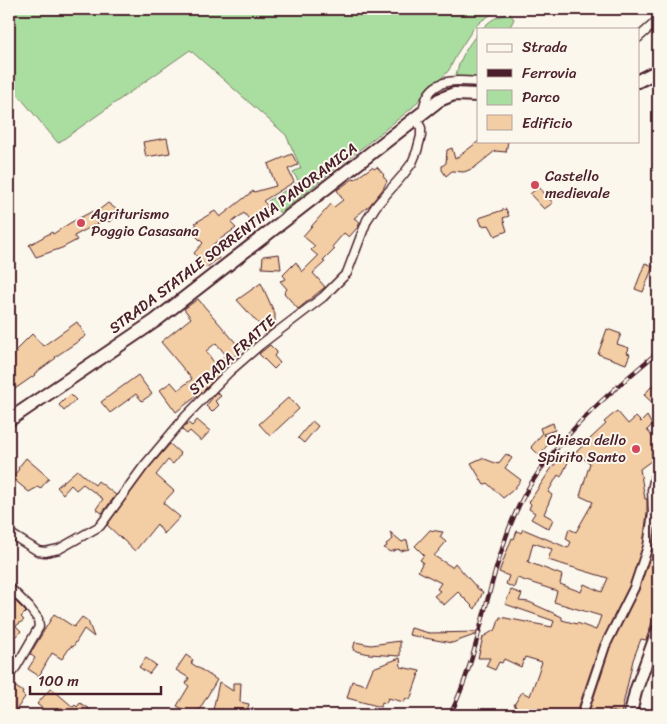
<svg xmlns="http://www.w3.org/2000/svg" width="667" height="724" font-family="Sriracha,sans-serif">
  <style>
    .green { fill: #aadea0; stroke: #7a7e66 }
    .building { fill: #f3cda3; stroke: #4a1f2b; fill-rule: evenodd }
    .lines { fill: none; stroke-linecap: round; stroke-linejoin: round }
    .street-casing { stroke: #4a1f2b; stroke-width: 11 }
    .secondary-casing { stroke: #4a1f2b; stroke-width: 15 }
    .primary-casing { stroke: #4a1f2b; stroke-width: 16 }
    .street { stroke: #fbf7ec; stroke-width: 8 }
    .secondary { stroke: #fbf7ec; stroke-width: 11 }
    .primary { stroke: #fbf7ec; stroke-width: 12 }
    .rail-casing { stroke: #4a1f2b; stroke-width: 4.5 }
    .rail { stroke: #fbf7ec; stroke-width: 2.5; stroke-dasharray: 8; stroke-linecap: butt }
    .poi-dot { fill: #d1495b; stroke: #fbf7ec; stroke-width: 2 }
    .labels { text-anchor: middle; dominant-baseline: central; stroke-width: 4; stroke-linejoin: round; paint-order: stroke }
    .poi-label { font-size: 15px; fill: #4a1f2b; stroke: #fbf7ec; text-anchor: start }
    .street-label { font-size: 15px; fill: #4a1f2b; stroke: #fbf7ec }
  </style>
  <rect width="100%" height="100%" fill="#fbf7ec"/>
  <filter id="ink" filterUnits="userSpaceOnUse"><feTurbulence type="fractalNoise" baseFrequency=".02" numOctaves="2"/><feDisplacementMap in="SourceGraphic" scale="10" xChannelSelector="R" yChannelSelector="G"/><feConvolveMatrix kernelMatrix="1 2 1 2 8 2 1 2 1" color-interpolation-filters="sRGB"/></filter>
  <g filter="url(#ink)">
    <path class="green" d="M9 9H500L481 21 473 29 458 52 449 70 441 79 432 85 412 108 280 213 268 201 299 182 293 172 301 168 286 135 190 50 58 143 9 84Z
      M510 14 514 19 509 29H482C490 20 498 15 510 14Z
      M478 33V81L457 77 456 75C459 60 468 45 478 33Z"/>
    <path class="building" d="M167 138 170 153 146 157 143 142Z
      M479 141H508L506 152 495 151 474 168 464 172 452 171 446 176 442 170V166L446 163 447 150 452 148 455 159Z
      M292 154 298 165 288 169 294 182 263 201 268 206 263 211 265 214 253 224 244 213 231 223 236 228 212 245 219 258 206 268 194 253 203 243 190 230 197 225 195 223 215 211 220 217 253 191 254 192 276 186 268 164Z
      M372 167 374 169 377 167 384 175 383 176 387 181 383 189 370 205 354 218 360 222 358 227 349 237 344 233 332 247 335 249 323 261 325 262 313 273 325 287 298 309 284 293 287 289 280 281 286 279 283 275 296 262 302 272 318 256 311 250 315 246 303 236 331 204 334 207 343 200 337 190 354 178 355 179Z
      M539 187 553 203 544 209 530 194Z
      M108 203 117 210 114 214 116 216 109 222 106 219 74 236 77 240 62 248 36 257 29 245 52 232 53 234 70 223 93 211 95 213Z
      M506 209 509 216 503 218 507 231 495 236 489 225 482 226 479 218Z
      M279 254 281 269 262 268 263 256Z
      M645 263 653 266 643 292 635 289Z
      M261 283 275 314V327L267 333 237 300Z
      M198 299 242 350 232 358 234 360 202 392 176 412 160 390 171 382 178 390 192 379 161 342 191 318 184 309ZM216 343 226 355 215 364 206 351Z
      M77 322 86 336 55 357 56 358 34 374 35 375 9 393V360L18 352 16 350 32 334 43 346Z
      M607 329 621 334 617 344 629 348 627 353 630 354 626 364 598 354Z
      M270 345 277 352 274 356 280 363 274 369 259 354Z
      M138 375 152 394 142 401 136 394 110 413 101 402Z
      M658 379V408L644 395Z
      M217 392 221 396 215 401 219 405 212 412 206 406Z
      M70 394 76 400 64 411 59 405Z
      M289 397 299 409 270 436 259 424Z
      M617 411 628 424 636 417 641 422 647 416 652 425 647 430 658 444V448L651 453 655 458 640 469 645 499H647V513L643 545 629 586 600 644 576 715H511L516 706 514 705 522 692 530 696 542 662 525 657 521 667 504 659 502 663 499 662 495 670 486 666 490 658H478L483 637 496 629 500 617 552 627 554 621 505 604 511 590 522 594 519 601 529 602 562 617V620L577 624V623L596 630 601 616 554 602 557 591 517 578 514 588 506 584 509 576 499 572 505 556 512 538 514 539 517 531 521 533 523 529 568 548 571 542 566 539 569 529 576 532 593 502 580 496 590 463 575 453 606 424 604 422ZM533 543 552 549 548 560 608 578 602 592 584 584 581 592 560 584 562 575 528 562Z
      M197 420 210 431 201 441 190 431 187 434 182 430 188 423 192 426Z
      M312 421 318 426 304 443 298 438Z
      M553 423 555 430 543 434 551 441 539 455 531 447 542 434 540 428Z
      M170 444 181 454 173 464 168 460 156 475 174 491 163 503 180 517 164 534 157 524 135 551 107 525 148 469Z
      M566 451 571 456 561 477 558 475 548 492 552 495 544 514 553 519 549 529 531 519 535 513 529 509 531 504 529 502 551 469Z
      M506 454 512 458 505 468 521 480 513 490 503 498 487 483 484 485 471 463 482 458 498 464Z
      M26 458 49 478 40 489 38 487 29 492 12 478 19 469 18 468Z
      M77 470 95 485 98 481 116 495 102 513 96 509 103 499 83 484 76 490 71 485 63 494 57 487Z
      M430 530 443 532 440 537 446 542 434 556 452 567 455 563 478 589 483 592 475 609 458 592 444 605 434 596 440 591 437 589 441 583 418 571 423 562 420 560 424 555 415 546Z
      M390 532 402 542 407 540 409 549 400 551 399 549 390 552 384 548 387 546 386 544 393 539Z
      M655 535H658V605L646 640 641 639 633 660 621 714 609 710 607 715H588L610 648 639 590 653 548Z
      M9 595 26 612 21 617 24 620 16 626 21 631 17 636 11 631 9 633Z
      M54 614 74 627 82 617 88 621 94 637 84 629 73 647 71 646 62 659 52 653 39 676 28 669 35 658 30 654Z
      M411 628 429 633 479 632 480 633 452 643 409 635Z
      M400 641V656L369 654 353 650 355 642 371 645Z
      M186 655 193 660 191 663 217 680 196 715H179L183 709 177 706 189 686 186 684 189 678 176 670Z
      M146 658 156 665 149 674 139 667Z
      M400 658 401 667 420 671 410 700 406 698 404 702 388 698 386 703 382 702 381 707 347 698 352 681 366 685 373 668Z
      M9 682 23 692 22 694 25 697 16 710 24 715H9Z
      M219 682 233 691V683H241L240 702 249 704 247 711 234 709 232 715H212Z
      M51 688 73 707 75 705 77 707 80 703 92 711 89 715H50L37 704Z"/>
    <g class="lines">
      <g class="street-casing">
        <path id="street" d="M638 38 658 20
          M423 111C428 78 451 80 478 82
          M9 533 38 551 45 552 59 549 100 526 144 466 186 416 230 371 260 345 323 297 347 273 367 220 376 206 403 175 412 163 417 151 421 136V128L416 118
          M9 587 29 607 38 619 39 627 16 667 9 675
          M582 715 605 646 634 588 648 546 653 513 652 490 655 476 658 475"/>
      </g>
      <g class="secondary-casing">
        <path id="secondary" d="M630 715 636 690 658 630"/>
      </g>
      <g class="primary-casing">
        <path id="primary" d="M638 81 658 71
          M9 420 155 321 439 100 454 94 478 95"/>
      </g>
      <use href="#street" class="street"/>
      <use href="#secondary" class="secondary"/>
      <use href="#primary" class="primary"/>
      <g class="rail-casing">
        <path id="rail" d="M450 715C475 665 483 608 500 556 508 528 521 497 538 473 570 426 615 388 658 352"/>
      </g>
      <use href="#rail" class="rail"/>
    </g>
  </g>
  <g class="poi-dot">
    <circle cx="535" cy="185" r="5"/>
    <circle cx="81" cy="223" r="5"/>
    <circle cx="636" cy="449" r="5"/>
  </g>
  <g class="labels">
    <g class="poi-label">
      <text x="545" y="176">Castello<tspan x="545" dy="17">medievale</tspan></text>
      <text x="91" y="214">Agriturismo<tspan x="91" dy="17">Poggio Casasana</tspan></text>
      <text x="626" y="440" text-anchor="end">Chiesa dello<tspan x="626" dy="17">Spirito Santo</tspan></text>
    </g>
    <g class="street-label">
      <text transform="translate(233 238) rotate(-37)">STRADA STATALE SORRENTINA PANORAMICA</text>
      <text transform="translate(232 355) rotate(-42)">STRADA FRATTE</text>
    </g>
  </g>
  <rect width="667" height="724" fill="none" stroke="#fbf7ec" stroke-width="30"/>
  <rect x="15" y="15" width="637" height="694" fill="none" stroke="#4a1f2b" stroke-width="2" filter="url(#ink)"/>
  <rect x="477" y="28" width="162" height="115" fill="#fbf7ec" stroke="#b4a19f"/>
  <rect x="487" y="44" width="25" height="8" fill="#fbf7ec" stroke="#b4a19f"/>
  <text x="522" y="52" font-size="15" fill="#4a1f2b">Strada</text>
  <rect x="487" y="69" width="25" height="8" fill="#4a1f2b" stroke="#b4a19f"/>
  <text x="522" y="78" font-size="15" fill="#4a1f2b">Ferrovia</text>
  <rect x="487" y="90" width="25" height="15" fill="#aadea0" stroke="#b4a19f"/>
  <text x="522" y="102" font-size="15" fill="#4a1f2b">Parco</text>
  <rect x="487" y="115" width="25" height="15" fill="#f3cda3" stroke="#b4a19f"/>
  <text x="522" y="128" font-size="15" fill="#4a1f2b">Edificio</text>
  <path d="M30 686v8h131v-8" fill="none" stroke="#4a1f2b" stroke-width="2.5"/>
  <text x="38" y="686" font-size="15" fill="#4a1f2b" stroke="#fbf7ec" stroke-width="4" paint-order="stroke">100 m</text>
</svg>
